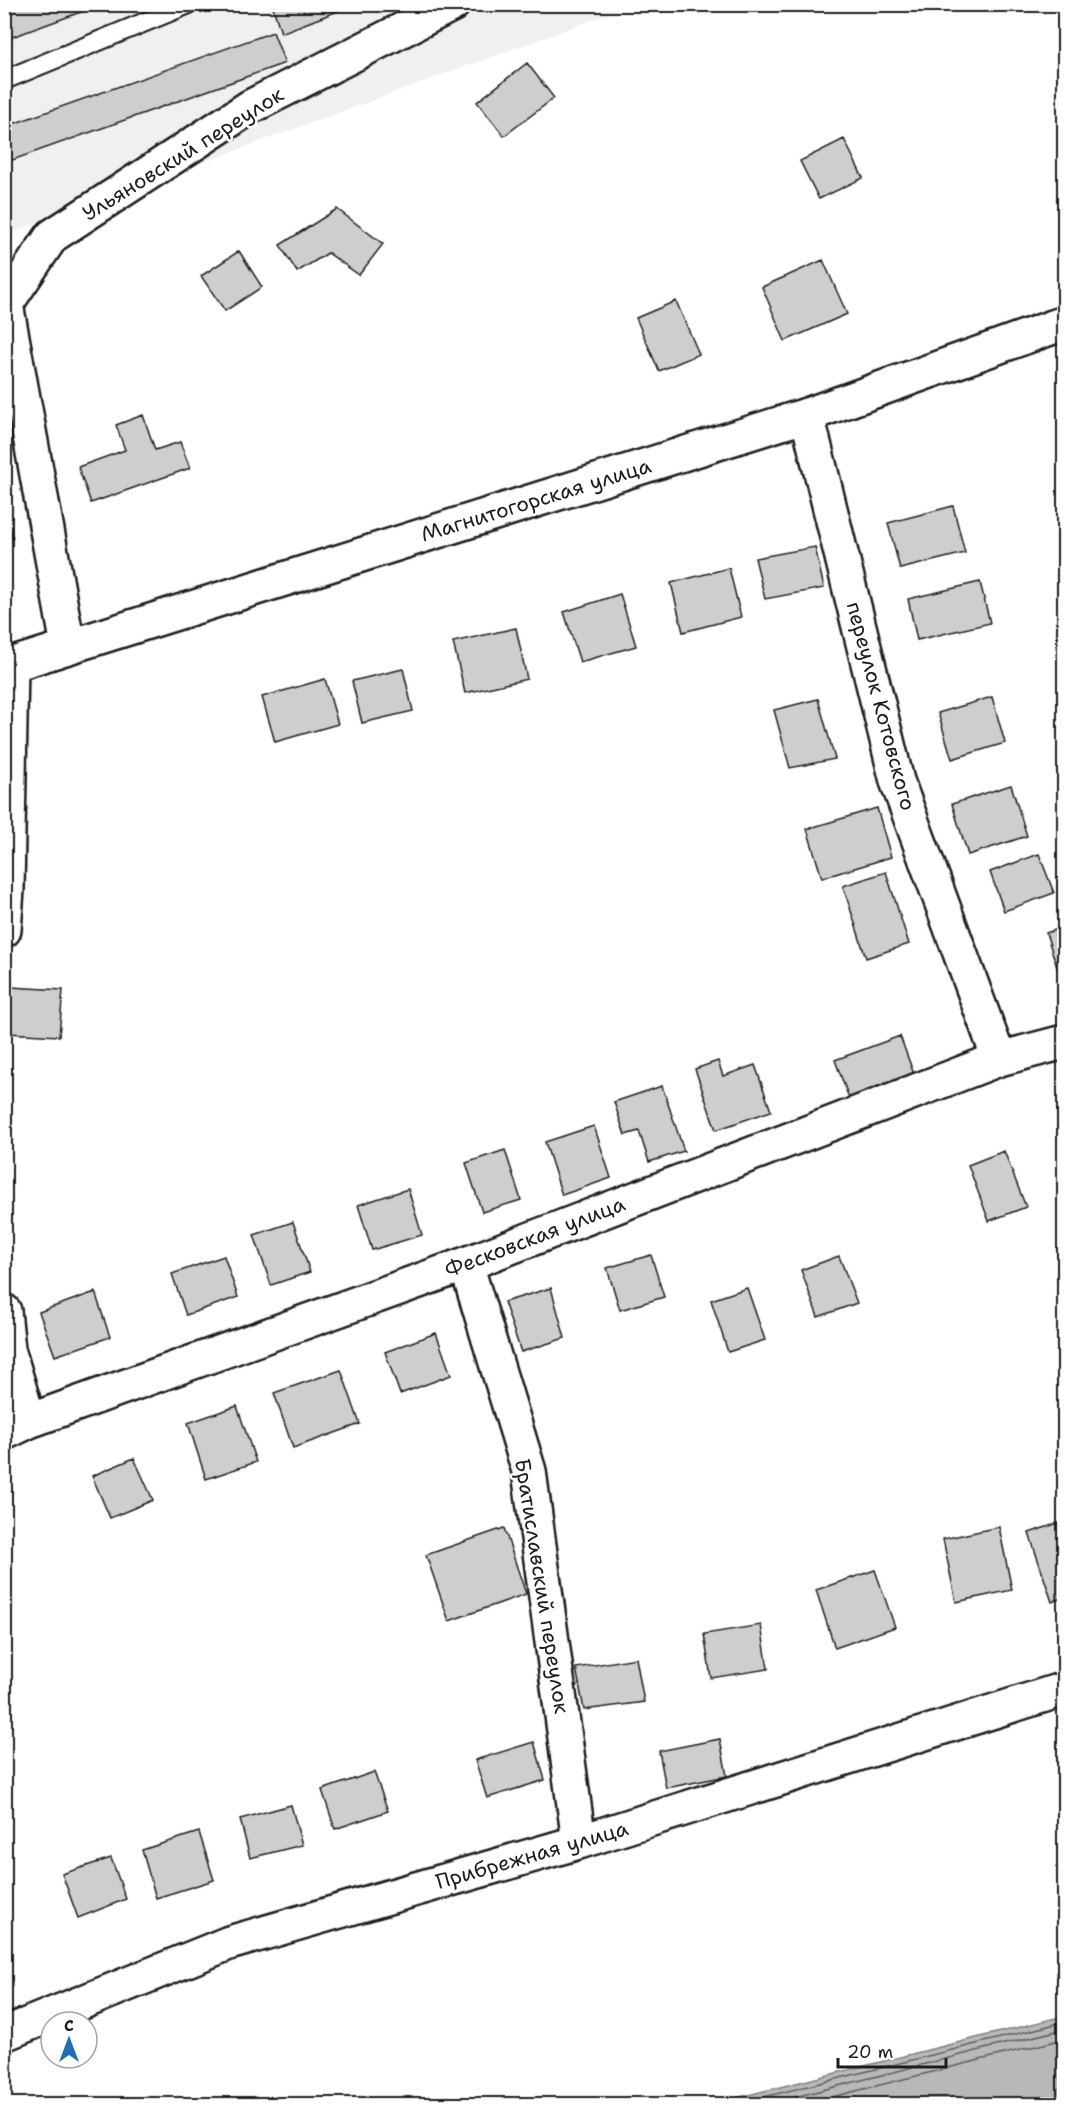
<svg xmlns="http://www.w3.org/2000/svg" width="1069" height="2109" font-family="'Shantell Sans',sans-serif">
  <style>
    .built { fill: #f0f0f0 }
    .water { fill: #b8b8b8; stroke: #7a7a7a; stroke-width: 1.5 }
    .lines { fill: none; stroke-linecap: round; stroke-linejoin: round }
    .shore { stroke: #5a5a5a; stroke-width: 1.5 }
    .building { fill: #cecece; stroke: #1c1c1c; stroke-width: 1.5 }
    .lane-casing { stroke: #1c1c1c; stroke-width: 22 }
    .street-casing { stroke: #1c1c1c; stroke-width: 38 }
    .secondary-casing { stroke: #1c1c1c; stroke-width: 38 }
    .lane { stroke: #fff; stroke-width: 18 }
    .street { stroke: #fff; stroke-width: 33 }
    .secondary { stroke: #fff; stroke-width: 33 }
    .labels { text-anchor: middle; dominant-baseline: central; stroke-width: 5; stroke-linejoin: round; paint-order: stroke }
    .street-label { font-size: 21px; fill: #1c1c1c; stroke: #fff }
  </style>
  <rect width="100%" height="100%" fill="#fff"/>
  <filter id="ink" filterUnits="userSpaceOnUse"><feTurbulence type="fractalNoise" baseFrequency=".0167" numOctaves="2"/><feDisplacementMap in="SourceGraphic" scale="12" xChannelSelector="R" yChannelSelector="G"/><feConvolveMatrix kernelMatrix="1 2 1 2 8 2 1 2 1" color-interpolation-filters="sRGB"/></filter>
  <g filter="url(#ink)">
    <path class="built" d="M5 5H633L5 235Z"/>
    <path class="water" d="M1064 2016V2104H712Z"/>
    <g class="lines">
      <path class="shore" d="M736 2104 1064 2022
        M767 2104 1064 2029
        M804 2104 1064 2039"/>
    </g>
    <path class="building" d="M4 4H103L4 40Z
      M272 4H356L281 33Z
      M273 32 285 63 4 163V127Z
      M527 63 554 98 504 136 477 102Z
      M844 139 863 178 819 199 800 161Z
      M337 209 383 244 359 275 328 253 297 272 280 245Z
      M239 251 262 287 225 311 201 276Z
      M823 260 847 314 785 341 762 287Z
      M676 301 699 354 659 371 636 318Z
      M143 415 155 450 180 442 190 468 91 503 78 467 125 450 116 425Z
      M953 506 965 553 900 569 888 523Z
      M4 512 13 538 4 541Z
      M815 547 824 588 765 599 755 558Z
      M729 568 741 617 683 632 671 583Z
      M980 582 990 623 917 640 908 599Z
      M620 594 636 646 580 662 564 612Z
      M516 628 527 679 465 693 453 642Z
      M403 669 413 711 362 723 352 681Z
      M325 679 338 724 275 742 262 697Z
      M992 697 1005 743 952 759 938 713Z
      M818 699 835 759 790 768 774 710Z
      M1011 785 1027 836 968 855 952 804Z
      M877 808 891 857 822 878 807 829Z
      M1039 854 1054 893 1004 911 990 872Z
      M886 872 909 944 866 958 843 886Z
      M1064 927V989L1046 933Z
      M10 987 63 990 59 1036 7 1033Z
      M900 1036 915 1077 850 1101 835 1060Z
      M718 1061 723 1076 755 1065 771 1111 716 1130 695 1069Z
      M662 1086 684 1151 649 1162 639 1131 625 1135 614 1102Z
      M594 1126 611 1178 562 1195 545 1142Z
      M505 1150 521 1200 482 1212 466 1163Z
      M1004 1151 1026 1207 989 1221 968 1165Z
      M408 1189 422 1235 372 1250 358 1205Z
      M293 1222 310 1272 271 1285 254 1235Z
      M651 1255 664 1297 620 1310 607 1268Z
      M224 1256 238 1297 186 1315 172 1274Z
      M839 1256 857 1303 818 1317 801 1270Z
      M551 1288 565 1338 521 1352 504 1302Z
      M747 1288 765 1340 728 1352 711 1300Z
      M95 1292 110 1337 55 1356 39 1312Z
      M436 1333 451 1375 400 1394 385 1352Z
      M341 1370 360 1424 293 1448 274 1393Z
      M237 1406 256 1462 206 1479 188 1423Z
      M134 1458 153 1500 110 1518 92 1476Z
      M1064 1521V1597L1052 1602 1029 1533Z
      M999 1527 1012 1590 956 1602 943 1539Z
      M504 1528 526 1594 449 1621 426 1555Z
      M875 1570 895 1627 835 1648 816 1590Z
      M761 1625 768 1669 711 1678 704 1634Z
      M636 1658 644 1702 584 1710 576 1668Z
      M720 1739 727 1776 666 1788 659 1751Z
      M534 1742 545 1780 487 1798 475 1760Z
      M374 1772 388 1811 335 1829 322 1790Z
      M291 1805 302 1845 250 1858 240 1819Z
      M199 1832 214 1880 156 1898 142 1850Z
      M111 1858 126 1899 78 1918 62 1874Z"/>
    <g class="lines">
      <g class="lane-casing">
        <path id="lane" d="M4 80 189 4"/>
      </g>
      <g class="street-casing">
        <path id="street" d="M807 415 897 781 999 1059
          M68 646 6 304 52 236 250 107 453 4
          M4 930 7 890 11 665
          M466 1264 529 1471 579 1842
          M4 1311 8 1349 29 1421
          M4 1433 29 1421 466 1264 999 1059 1064 1042
          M4 2034 229 1943 579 1842 1064 1689"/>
      </g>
      <g class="secondary-casing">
        <path id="secondary" d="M4 667 807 415 1064 323"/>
      </g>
      <use href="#lane" class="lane"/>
      <use href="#street" class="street"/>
      <use href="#secondary" class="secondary"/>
    </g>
  </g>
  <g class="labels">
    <g class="street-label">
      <text transform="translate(183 154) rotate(-32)">Ульяновский переулок</text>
      <text transform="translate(536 500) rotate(-17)">Магнитогорская улица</text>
      <text transform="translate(881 706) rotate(75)">переулок Котовского</text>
      <text transform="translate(535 1237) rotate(-21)">Фесковская улица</text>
      <text transform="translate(542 1586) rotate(81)">Братиславский переулок</text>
      <text transform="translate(532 1855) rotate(-16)">Прибрежная улица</text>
    </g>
  </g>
  <rect width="1069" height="2109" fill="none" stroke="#fff" stroke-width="24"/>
  <rect x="12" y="12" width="1045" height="2085" fill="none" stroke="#1c1c1c" stroke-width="2" filter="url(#ink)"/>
  <g transform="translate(69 2040)"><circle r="28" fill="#ffffff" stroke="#a4a4a4" stroke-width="1.5"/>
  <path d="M0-4.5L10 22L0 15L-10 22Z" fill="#1f6fb2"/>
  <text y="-9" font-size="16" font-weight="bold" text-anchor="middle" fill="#1c1c1c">С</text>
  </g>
  <path d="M838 2058v9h108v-9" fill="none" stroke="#1c1c1c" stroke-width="3"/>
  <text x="847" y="2058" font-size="18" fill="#1c1c1c" stroke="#ffffff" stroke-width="4.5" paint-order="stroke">20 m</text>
</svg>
